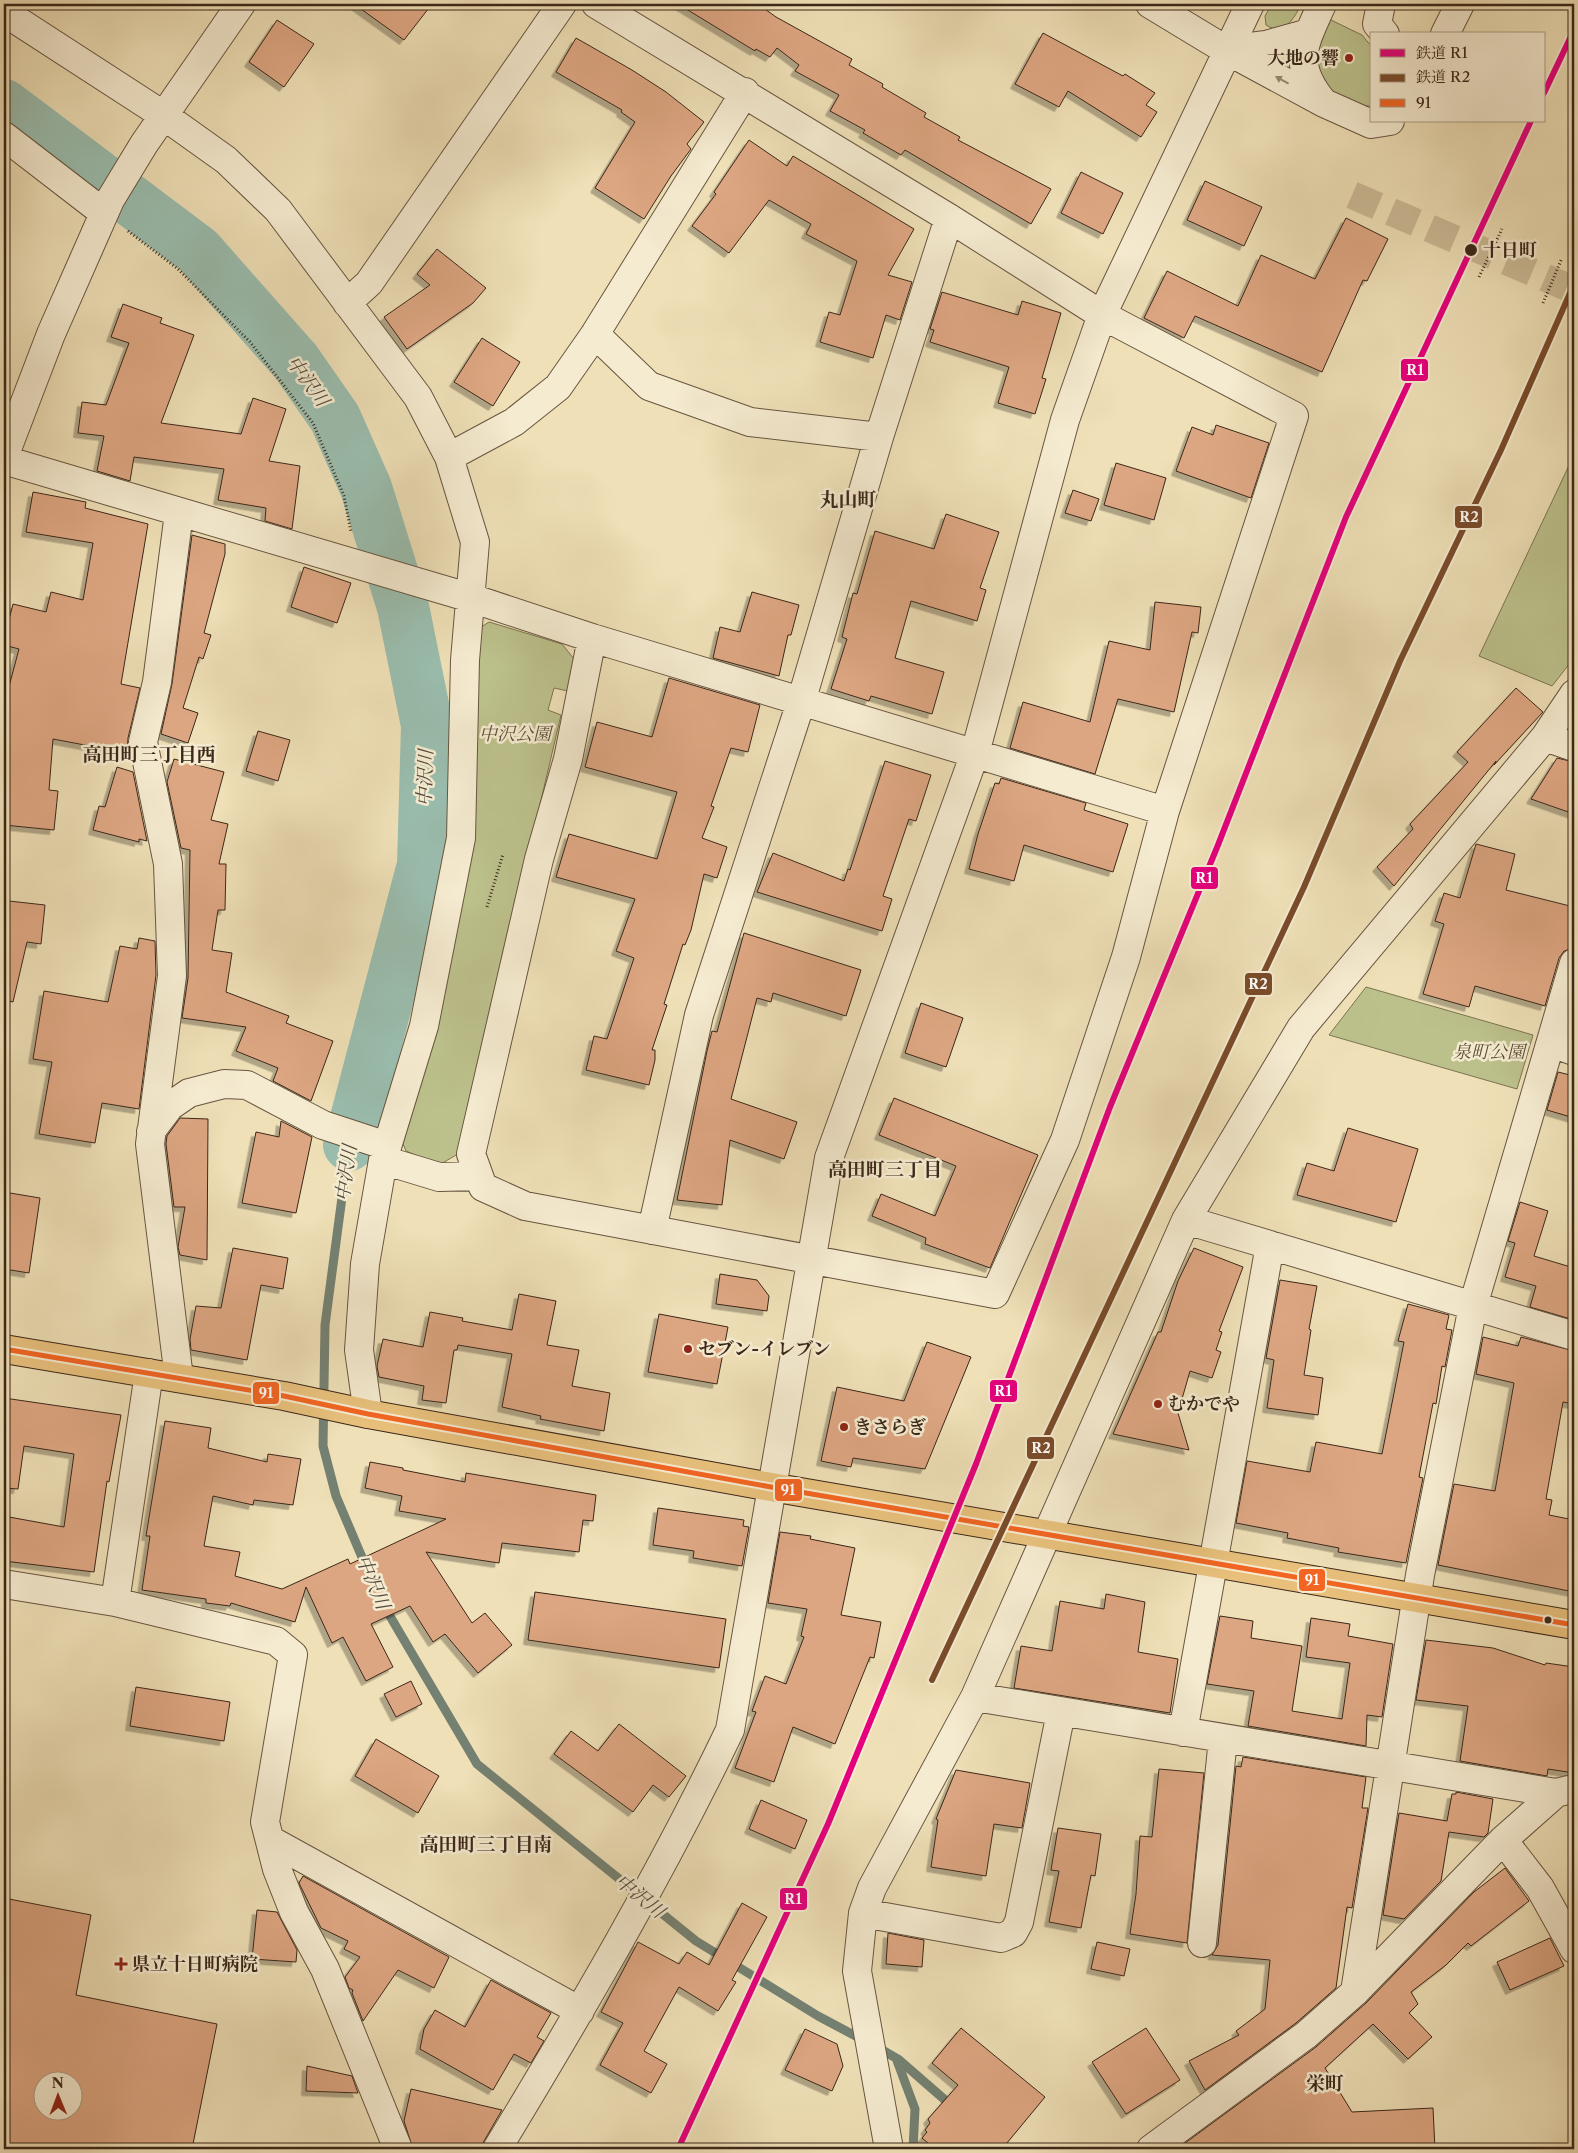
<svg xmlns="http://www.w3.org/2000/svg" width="1578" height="2153" font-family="'Libre Caslon Text','Noto Serif JP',serif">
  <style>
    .green { fill: #bcc18c; stroke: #7c7452 }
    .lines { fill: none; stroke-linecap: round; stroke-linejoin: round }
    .stream { stroke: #748172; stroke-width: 9 }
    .river { stroke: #9abdae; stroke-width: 52 }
    .building { fill: #dda682; stroke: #3b2719; fill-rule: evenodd; filter: url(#shadow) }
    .minor-tunnel { stroke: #cbbb97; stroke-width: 28; stroke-dasharray: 28 14; stroke-linecap: butt }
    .minor-casing { stroke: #685540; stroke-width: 30 }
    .major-casing { stroke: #3b2719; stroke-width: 30 }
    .path { stroke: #3b2719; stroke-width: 3; stroke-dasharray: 1 2.5; stroke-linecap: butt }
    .minor { stroke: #f5ebd0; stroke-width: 28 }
    .major { stroke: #e8c07c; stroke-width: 28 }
    .rail { stroke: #3b2719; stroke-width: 4; stroke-dasharray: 9 9; stroke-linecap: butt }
    .bus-1-casing { stroke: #f5ebd0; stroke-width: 9 }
    .bus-1 { stroke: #f26522; stroke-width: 5 }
    .rail-1-casing { stroke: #f5ebd0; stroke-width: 10 }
    .rail-2-casing { stroke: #f5ebd0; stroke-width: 10 }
    .rail-1 { stroke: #e5007d; stroke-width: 6 }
    .rail-2 { stroke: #7a4b2a; stroke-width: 6 }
    .oneway { fill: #988974 }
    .poi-dot { fill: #8f2418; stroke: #f5ebd0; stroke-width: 2 }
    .stop-dot { fill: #3b2719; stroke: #f5ebd0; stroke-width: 2 }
    .labels { text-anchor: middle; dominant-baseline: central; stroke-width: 5; stroke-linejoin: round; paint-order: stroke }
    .poi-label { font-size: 18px; font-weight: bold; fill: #3b2719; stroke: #f5ebd0; text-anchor: start }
    .stop-label { font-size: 18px; font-weight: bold; fill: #3b2719; stroke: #f5ebd0; text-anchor: start }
    .park-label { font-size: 18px; font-style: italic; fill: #5b4e36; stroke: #f5ebd0 }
    .water-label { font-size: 19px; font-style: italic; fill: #534c3e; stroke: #f5ebd0 }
    .neighbourhood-label { font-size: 19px; font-weight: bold; fill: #3b2719; stroke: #f5ebd0 }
    .line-badge { stroke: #f5ebd0; stroke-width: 2 }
    .badge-label { font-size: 14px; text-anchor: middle; font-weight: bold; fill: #fff }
  </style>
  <defs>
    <filter id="shadow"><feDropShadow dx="-4.5" dy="4.5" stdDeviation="0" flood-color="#0004"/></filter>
  </defs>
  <rect width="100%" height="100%" fill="#efe0b7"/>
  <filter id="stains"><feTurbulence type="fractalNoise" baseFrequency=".004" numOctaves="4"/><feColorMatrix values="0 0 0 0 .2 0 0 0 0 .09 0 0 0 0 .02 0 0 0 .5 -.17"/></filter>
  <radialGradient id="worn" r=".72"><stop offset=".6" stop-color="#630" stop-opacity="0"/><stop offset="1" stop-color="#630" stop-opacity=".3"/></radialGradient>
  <path class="green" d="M1272 4H1301C1295 18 1283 37 1266 25L1265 16Z
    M1331 20 1362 35 1372 47V106H1361L1327 91 1312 65 1325 23Z
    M1574 455V658L1552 686 1479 656Z
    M489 622 562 644 574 659 568 691 554 688 548 710 561 715 458 1154 439 1165 406 1151 400 1137 436 1024 478 629Z
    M1366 987 1533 1035 1517 1089 1329 1035Z"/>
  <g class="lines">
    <path class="stream" d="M349 1145 325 1325 323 1446 336 1496 367 1569
      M384 1606 477 1764 696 1941 818 2016 865 2041
      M877 2047 896 2058 915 2109 913 2149
      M898 2059 952 2106"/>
    <path class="river" d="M4 105 198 251 296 362 335 418 366 488 403 607 427 725 423 865 349 1145"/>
  </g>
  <path class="building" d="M354 4H432L404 40Z
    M678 4H758L776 17 852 59 849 65 883 84 882 87 926 113 924 117 960 137 958 140 1051 189 1031 224 905 150 901 155 863 133 865 130 830 111 839 95 795 71 799 65 777 48 770 57 756 49 755 51Z
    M277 20 314 44 284 87 249 62Z
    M1043 33 1123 76 1125 74 1155 93 1146 105 1157 112 1141 137 1068 91 1059 107 1015 84Z
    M576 38 632 70 666 92 704 122 687 144 691 149 671 176 644 219 595 188 635 122 621 112 622 110 556 72Z
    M749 140 787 166 793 156 914 229 888 275 912 282 900 320 886 315 873 358 820 342 829 312 840 315 857 261 806 234 811 224 769 200 729 253 692 226 716 194 714 192Z
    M1081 172 1123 193 1103 234 1061 213Z
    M1205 181 1262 207 1244 246 1187 220Z
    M1346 218 1388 239 1367 281 1363 280 1322 372 1195 316 1184 338 1144 318 1167 271 1238 306 1261 255 1315 279Z
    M437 249 486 288 473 303 407 349 384 317 430 285 417 274Z
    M942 292 1018 315 1022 301 1061 313 1042 378 1046 379 1035 414 998 403 1009 367 930 342 934 330 930 329Z
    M123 304 162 318 160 323 194 335 161 423 241 434 253 398 286 409 269 461 300 466 292 529 265 521 266 508 218 500 224 469 134 457 130 481 97 471 104 436 78 433 82 402 106 405 129 343 111 337Z
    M482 338 520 362 493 406 454 382Z
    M1216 425 1269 443 1251 498 1176 471 1192 427 1213 435Z
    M1116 463 1166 478 1154 520 1104 505Z
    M1073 490 1099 499 1091 521 1065 513Z
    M33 492 86 502 85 508 148 524 121 684 140 688 128 738 127 753 53 739 49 790 58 791 54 830 4 825V705L19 649 4 645V639L13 604 46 612 51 592 83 600 93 543 26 532Z
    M946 514 999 532 980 588 986 590 977 621 911 601 895 658 944 672 932 714 871 696 869 701 831 689 847 639 842 637 853 593 857 594 875 531 934 549Z
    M192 535 225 544V554L204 633 211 635 203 659 199 657 183 708 198 713 188 743 161 734 172 684Z
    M304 567 351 583 337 623 291 607Z
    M752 592 799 605 791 635H788L779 676 713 658 720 627 740 632Z
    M1155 602 1201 607 1198 633 1192 632 1174 712 1118 699 1095 774 1010 748 1023 702 1090 722 1109 641 1150 650Z
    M669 678 760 705 748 752 731 748 711 806 714 807 702 838 727 847 717 878 704 874 691 930 685 945 683 944 664 1004 667 1005 652 1050H655V1060L649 1085 586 1070 594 1036 607 1039 634 958 616 951 635 899 556 877 569 834 657 859 677 792 585 767 597 722 652 737Z
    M1516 688 1543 712 1494 765 1496 761 1394 886 1377 867 1413 829 1410 824 1468 762 1457 752Z
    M258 731 290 740 278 781 246 771Z
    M1557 758 1574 762V814L1531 799Z
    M174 759 224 772 211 820 228 824 219 864H226L225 910H218L212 950 232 953 226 992 289 1016 286 1023 333 1041 311 1101 273 1081 278 1068 236 1051 246 1027 182 1018 188 978 190 850 181 848 167 782Z
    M885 761 931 775 916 821 909 819 883 896 892 899 882 931 757 892 773 853 844 881 848 869 850 870Z
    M117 767 133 772 147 841 139 839V842L93 830 99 806 105 807Z
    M1001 778 1086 803 1084 810 1128 824 1113 872 1024 845 1014 881 969 869 978 834 995 783 999 784Z
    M1476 844 1515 854 1506 890 1574 907V948L1564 951 1559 958 1545 1006 1475 986 1469 1007 1423 994 1444 924 1435 921 1444 893 1460 898Z
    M9 901 45 905 41 944 27 942 13 1002 4 1000V950Z
    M744 933 861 970 846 1016 773 993 771 1002 757 998 731 1099 797 1122 784 1159 730 1140 722 1205 677 1200 707 1051 712 1031 717 1032Z
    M139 938 155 941 156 975 139 1109 102 1103 95 1143 39 1134 52 1062 33 1059 44 991 108 1002 120 946 137 949Z
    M921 1003 963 1018 946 1067 905 1053Z
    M1558 1072 1574 1076V1118L1547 1110Z
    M894 1098 1038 1155 990 1268 925 1244 926 1238 872 1216 881 1194 935 1216 956 1166 879 1135Z
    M180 1118 208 1119 207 1260 180 1255 178 1247 185 1207H174L166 1144 167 1136Z
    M281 1121 312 1137 296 1213 242 1203 256 1132 279 1137Z
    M1348 1128 1418 1149 1396 1222 1297 1195 1307 1163 1334 1171Z
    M4 1192 40 1198 29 1273 4 1269Z
    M1520 1202 1548 1211 1534 1256 1574 1268V1320L1530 1307 1536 1286 1505 1277 1515 1243 1508 1241Z
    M233 1248 288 1258 283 1289 261 1285 247 1360 191 1350 190 1339 196 1306 221 1308Z
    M1194 1248 1243 1267 1219 1331 1222 1332 1216 1350 1221 1352 1212 1378 1190 1371 1178 1413 1189 1450 1113 1434 1158 1332H1161L1178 1281Z
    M720 1274 757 1280 769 1296 767 1311 716 1304Z
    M1280 1280 1317 1286 1309 1329 1311 1330 1304 1375 1323 1378 1318 1415 1267 1408 1274 1360 1266 1358Z
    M519 1294 556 1301 547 1345 579 1350 572 1386 610 1393 604 1431 540 1419 541 1416 502 1407 512 1354 458 1345 457 1350H454L446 1403 422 1400 424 1386 379 1377 377 1366 383 1339 423 1347 430 1312 463 1318 462 1321 512 1330Z
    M1408 1304 1449 1315 1446 1329 1452 1330 1445 1367 1442 1366 1436 1404 1433 1403 1419 1477 1423 1478 1406 1563 1338 1552 1339 1548 1287 1538 1288 1533 1236 1523 1247 1461 1310 1472 1316 1442 1382 1454 1404 1342 1398 1341Z
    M659 1314 728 1327 717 1384 648 1372Z
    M1483 1337 1518 1346 1521 1337 1574 1351V1404L1563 1402 1546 1499 1552 1500 1549 1515 1574 1520V1592L1438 1565 1454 1484 1495 1491 1514 1383 1476 1374Z
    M927 1342 971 1357 925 1469 853 1458 851 1467 821 1461 837 1387 904 1401Z
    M4 1398 121 1415 109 1482 107 1481 94 1572 4 1561 9 1517 64 1527 74 1454 24 1446 18 1489 4 1488Z
    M165 1421 211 1428 208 1448 267 1462 268 1454 301 1459 293 1505 254 1500 253 1505 213 1496 204 1546 240 1552 235 1576 282 1589 348 1559 350 1564 446 1519 399 1511 402 1496 365 1488 370 1462 403 1468V1470L465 1482 466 1473 596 1495 593 1521 583 1520 579 1552 502 1543 499 1563 426 1552 472 1623 485 1613 512 1645 478 1673 445 1634 433 1642 410 1606 371 1624 393 1667 366 1681 343 1637 332 1643 306 1587 295 1622 231 1603 230 1606 206 1603V1599L142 1590 150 1536H146Z
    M658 1508 744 1520 743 1526 749 1527 742 1566 693 1558 694 1551 653 1545Z
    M780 1532 811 1536 810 1539 855 1548 841 1615 881 1622 874 1658 870 1657 835 1744 793 1727 774 1782 735 1768 756 1712 752 1711 765 1676 786 1684 804 1637 801 1636 807 1609 768 1603Z
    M535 1592 726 1619 719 1668 528 1640Z
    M1106 1594 1145 1602 1138 1652 1178 1659 1170 1713 1014 1688 1021 1646 1052 1651 1060 1601 1104 1609Z
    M1220 1616 1253 1621 1251 1638 1302 1646 1292 1711 1342 1719 1350 1663 1306 1657 1311 1618 1350 1624 1348 1636 1393 1644 1382 1717 1367 1715 1366 1746 1248 1726 1254 1691 1207 1684Z
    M1426 1640 1493 1648 1545 1665 1546 1663 1574 1667V1773L1548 1769 1547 1776 1460 1761 1468 1706 1416 1700Z
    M411 1681 422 1704 396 1717 384 1694Z
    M136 1687 230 1702 224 1741 130 1726Z
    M619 1724 686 1776 669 1797 653 1785 633 1812 554 1754 571 1731 598 1751Z
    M376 1739 439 1776 418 1813 355 1776Z
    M1243 1757 1366 1777 1362 1808H1368L1352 1908 1347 1907 1336 1988 1296 2023 1205 2090 1189 2061 1239 2035 1236 2031 1265 2009 1270 1960 1212 1955 1218 1945 1236 1766 1241 1767Z
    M1159 1769 1204 1773 1187 1943 1130 1934 1136 1894 1140 1836 1152 1837Z
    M956 1770 1030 1783 1022 1828 994 1824 986 1876 931 1867 938 1820 936 1819Z
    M1456 1792 1493 1799 1488 1833 1484 1837 1449 1832 1441 1881 1404 1919 1383 1915 1399 1813 1447 1821 1452 1794H1456Z
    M761 1800 807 1820 795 1849 749 1829Z
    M1058 1828 1101 1834 1095 1876 1091 1875 1081 1928 1049 1922 1059 1871 1051 1870Z
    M1505 1868 1529 1901 1471 1946 1468 1943 1446 1965 1411 1992 1418 2004 1409 2013 1432 2037 1408 2059 1373 2024 1325 2068 1352 2112 1433 2108 1435 2149H1177L1316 2047 1366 2003 1474 1892Z
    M303 1876 449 1957 434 1988 398 1970 363 2021 352 1993 353 1990 349 1988 345 1977 360 1957 344 1949 348 1941 321 1928 299 1883Z
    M4 1898 91 1915 76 1995 217 2024 192 2149H4ZM42 2080H72V2110H42Z
    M742 1903 767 1917 732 1980 736 1982 718 2011 679 1987 644 2051 667 2064 651 2093 600 2065 623 2023 601 2012 638 1942 679 1964 687 1952 709 1965Z
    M257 1910 277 1912 297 1950 296 1962 252 1959Z
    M888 1933 924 1940 922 1967 886 1964Z
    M1550 1938 1564 1966 1510 1990 1497 1962Z
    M1097 1942 1130 1949 1124 1976 1091 1969Z
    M491 1980 551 2013 537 2037 544 2041 531 2063 514 2054 493 2090 420 2049 424 2029 435 2010 465 2027Z
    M961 2028 1045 2097 1002 2149H935L922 2138 927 2132 925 2130 930 2123 928 2119 958 2085 932 2063Z
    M1146 2028 1180 2080 1126 2114 1092 2062Z
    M805 2029 837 2044 843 2066 832 2091 785 2070Z
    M307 2066 352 2076 358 2093 306 2091Z
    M411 2089 502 2110 484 2141 481 2149H413L404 2121Z"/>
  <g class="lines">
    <path class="minor-tunnel" d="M1352 195 1574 290"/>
    <g class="minor-casing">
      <path id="minor" d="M1150 4 1226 50 1324 103 1371 124 1390 121
        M1322 4C1304 45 1291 63 1323 102
        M1381 4 1377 24 1385 34
        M4 12 163 115 226 160 278 210 418 397 449 457 475 542 465 660 461 838 424 1026 383 1160 365 1264 359 1350 368 1414
        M1445 34 1460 4
        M1226 50 1266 45 1309 33
        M4 136 104 213
        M347 303 369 283 562 4
        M595 334 649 386 750 422 879 437
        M4 457 51 334 110 200 144 144 241 4
        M449 457 514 422 558 387 595 334 745 92
        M4 460 471 598 592 638 1165 811
        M592 638 568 759 539 859 471 1154 483 1187 525 1206 995 1294 1065 1140 1126 957 1165 811 1294 416 1102 315 949 218 596 4
        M1545 737 1574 747
        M1551 1043 1574 1051
        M151 1131 170 1106 189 1093 224 1084 247 1085 323 1125 387 1146
        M383 1160 439 1177 479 1176
        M1186 1220 1574 1336
        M652 1230 699 1015 801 702 879 437 949 218
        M179 1378 150 1144 172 976 168 864 143 742 157 682 179 513
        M4 1584 115 1602 276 1641 293 1655 265 1822 277 1869 294 1912 325 1969 398 2149
        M115 1602 149 1373
        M975 1697 1556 1793
        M1183 1732 1270 1245
        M270 1840 580 2011
        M1503 1840 1540 1888 1574 1949
        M863 1913 1001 1938 1013 1933 1019 1922 1061 1712
        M1202 1943 1223 1739
        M1355 1992 1420 1575 1473 1306 1574 963
        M497 2149C580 2012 661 1874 730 1730L829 1158 975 753 1065 420 1102 315 1250 4
        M889 2149 857 1971 863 1913 872 1888 975 1697 1186 1220 1301 1028 1545 737 1574 694
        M1151 2149 1306 2035 1355 1992 1503 1840 1556 1793 1568 1790"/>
    </g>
    <g class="major-casing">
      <path id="major" d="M4 1349 284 1396 368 1414 771 1487 1574 1625"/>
    </g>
    <path class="path" d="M128 231 178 269 250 342 313 423 344 496 351 532
      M1479 277 1502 229
      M1543 303 1562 258
      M487 907 503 854"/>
    <use href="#minor" class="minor"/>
    <use href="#major" class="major"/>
    <path class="rail" d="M1544 93 1574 30
      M678 2149 828 1824 976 1464 1110 1107 1218 845 1346 517 1531 121"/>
    <g class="bus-1-casing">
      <path id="bus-1" d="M4 1349 284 1396 368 1414 771 1487 1574 1625"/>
    </g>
    <use href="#bus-1" class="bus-1"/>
    <g class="rail-1-casing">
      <path id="rail-1" d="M1544 93 1574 30
        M678 2149 828 1824 976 1464 1110 1107 1218 845 1346 517 1531 121"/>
    </g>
    <g class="rail-2-casing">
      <path id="rail-2" d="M932 1680 1304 887 1400 661 1501 450 1574 284"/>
    </g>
    <use href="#rail-1" class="rail-1"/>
    <use href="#rail-2" class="rail-2"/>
  </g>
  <defs><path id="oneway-solid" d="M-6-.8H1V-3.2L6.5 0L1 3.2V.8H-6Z" transform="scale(1.25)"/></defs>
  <use class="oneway" href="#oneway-solid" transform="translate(1282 80) rotate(-151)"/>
  <g class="poi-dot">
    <circle cx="1349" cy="58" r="5"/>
    <circle cx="688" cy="1349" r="5"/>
    <circle cx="1158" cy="1404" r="5"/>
    <circle cx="844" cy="1427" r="5"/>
    <path d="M118.5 1956.5h5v5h5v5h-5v5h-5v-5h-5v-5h5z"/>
  </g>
  <g class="stop-dot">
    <circle cx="1471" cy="250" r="7"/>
    <circle cx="1548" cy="1620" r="4.5"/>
  </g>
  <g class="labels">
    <g class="poi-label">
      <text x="1339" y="58" text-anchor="end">大地の響</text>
      <text x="698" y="1349">セブン-イレブン</text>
      <text x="1168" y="1404">むかでや</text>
      <text x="854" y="1427">きさらぎ</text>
      <text x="132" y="1964">県立十日町病院</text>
    </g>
    <g class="stop-label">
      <text x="1483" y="250">十日町</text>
    </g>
    <g class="park-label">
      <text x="515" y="734">中沢公園</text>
      <text x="1489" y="1052">泉町公園</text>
    </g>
    <g class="water-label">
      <text transform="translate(308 381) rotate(54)">中沢川</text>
      <text transform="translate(425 778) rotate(-88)">中沢川</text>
      <text transform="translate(346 1173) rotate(-82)">中沢川</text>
      <text transform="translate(373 1582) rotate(67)">中沢川</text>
      <text transform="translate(640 1896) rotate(39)">中沢川</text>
    </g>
    <g class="neighbourhood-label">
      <text x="848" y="499">丸山町</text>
      <text x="149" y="754">高田町三丁目西</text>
      <text x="885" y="1169">高田町三丁目</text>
      <text x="486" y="1844">高田町三丁目南</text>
      <text x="1325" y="2083">栄町</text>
    </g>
  </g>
  <g class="line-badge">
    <rect x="1400" y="358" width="29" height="24" rx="5" fill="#e5007d"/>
    <rect x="1454" y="505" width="29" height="24" rx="5" fill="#7a4b2a"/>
    <rect x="1190" y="866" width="29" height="24" rx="5" fill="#e5007d"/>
    <rect x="1244" y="972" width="29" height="24" rx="5" fill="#7a4b2a"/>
    <rect x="989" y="1379" width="29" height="24" rx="5" fill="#e5007d"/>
    <rect x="252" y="1381" width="28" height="24" rx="5" fill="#f26522"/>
    <rect x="1026" y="1436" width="29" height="24" rx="5" fill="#7a4b2a"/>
    <rect x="774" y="1478" width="29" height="24" rx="5" fill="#f26522"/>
    <rect x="1298" y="1568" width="28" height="24" rx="5" fill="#f26522"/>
    <rect x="779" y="1887" width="29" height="24" rx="5" fill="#e5007d"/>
  </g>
  <g class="badge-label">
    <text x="1415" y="375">R1</text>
    <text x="1469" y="522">R2</text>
    <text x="1204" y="883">R1</text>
    <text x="1258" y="989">R2</text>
    <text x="1003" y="1396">R1</text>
    <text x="266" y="1398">91</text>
    <text x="1041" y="1453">R2</text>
    <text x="788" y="1495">91</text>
    <text x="1312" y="1585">91</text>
    <text x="793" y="1904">R1</text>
  </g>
  <rect width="1578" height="2153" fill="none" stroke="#efe0b7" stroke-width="20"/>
  <rect x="5" y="5" width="1568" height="2143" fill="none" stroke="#3b2719" stroke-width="2.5"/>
  <rect x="10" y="10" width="1558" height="2133" fill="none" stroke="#3b2719"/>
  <rect x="1370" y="32" width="175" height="90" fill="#f5ebd0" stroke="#ab9d87"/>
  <rect x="1380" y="49" width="25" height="8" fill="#e5007d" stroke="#ab9d87"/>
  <text x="1416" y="58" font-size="15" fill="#3b2719">鉄道 R1</text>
  <rect x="1380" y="74" width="25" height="8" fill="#7a4b2a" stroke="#ab9d87"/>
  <text x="1416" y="82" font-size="15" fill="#3b2719">鉄道 R2</text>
  <rect x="1380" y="99" width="25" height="8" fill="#f26522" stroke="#ab9d87"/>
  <text x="1416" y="108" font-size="15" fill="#3b2719">91</text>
  <g transform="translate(58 2096) rotate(359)"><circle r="24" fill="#f5ebd0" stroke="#ab9d87"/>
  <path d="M0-4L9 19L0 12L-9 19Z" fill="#8f2418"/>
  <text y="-8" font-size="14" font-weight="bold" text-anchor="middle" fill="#3b2719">N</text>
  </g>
  <rect width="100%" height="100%" filter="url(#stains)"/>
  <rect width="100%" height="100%" fill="url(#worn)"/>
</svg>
